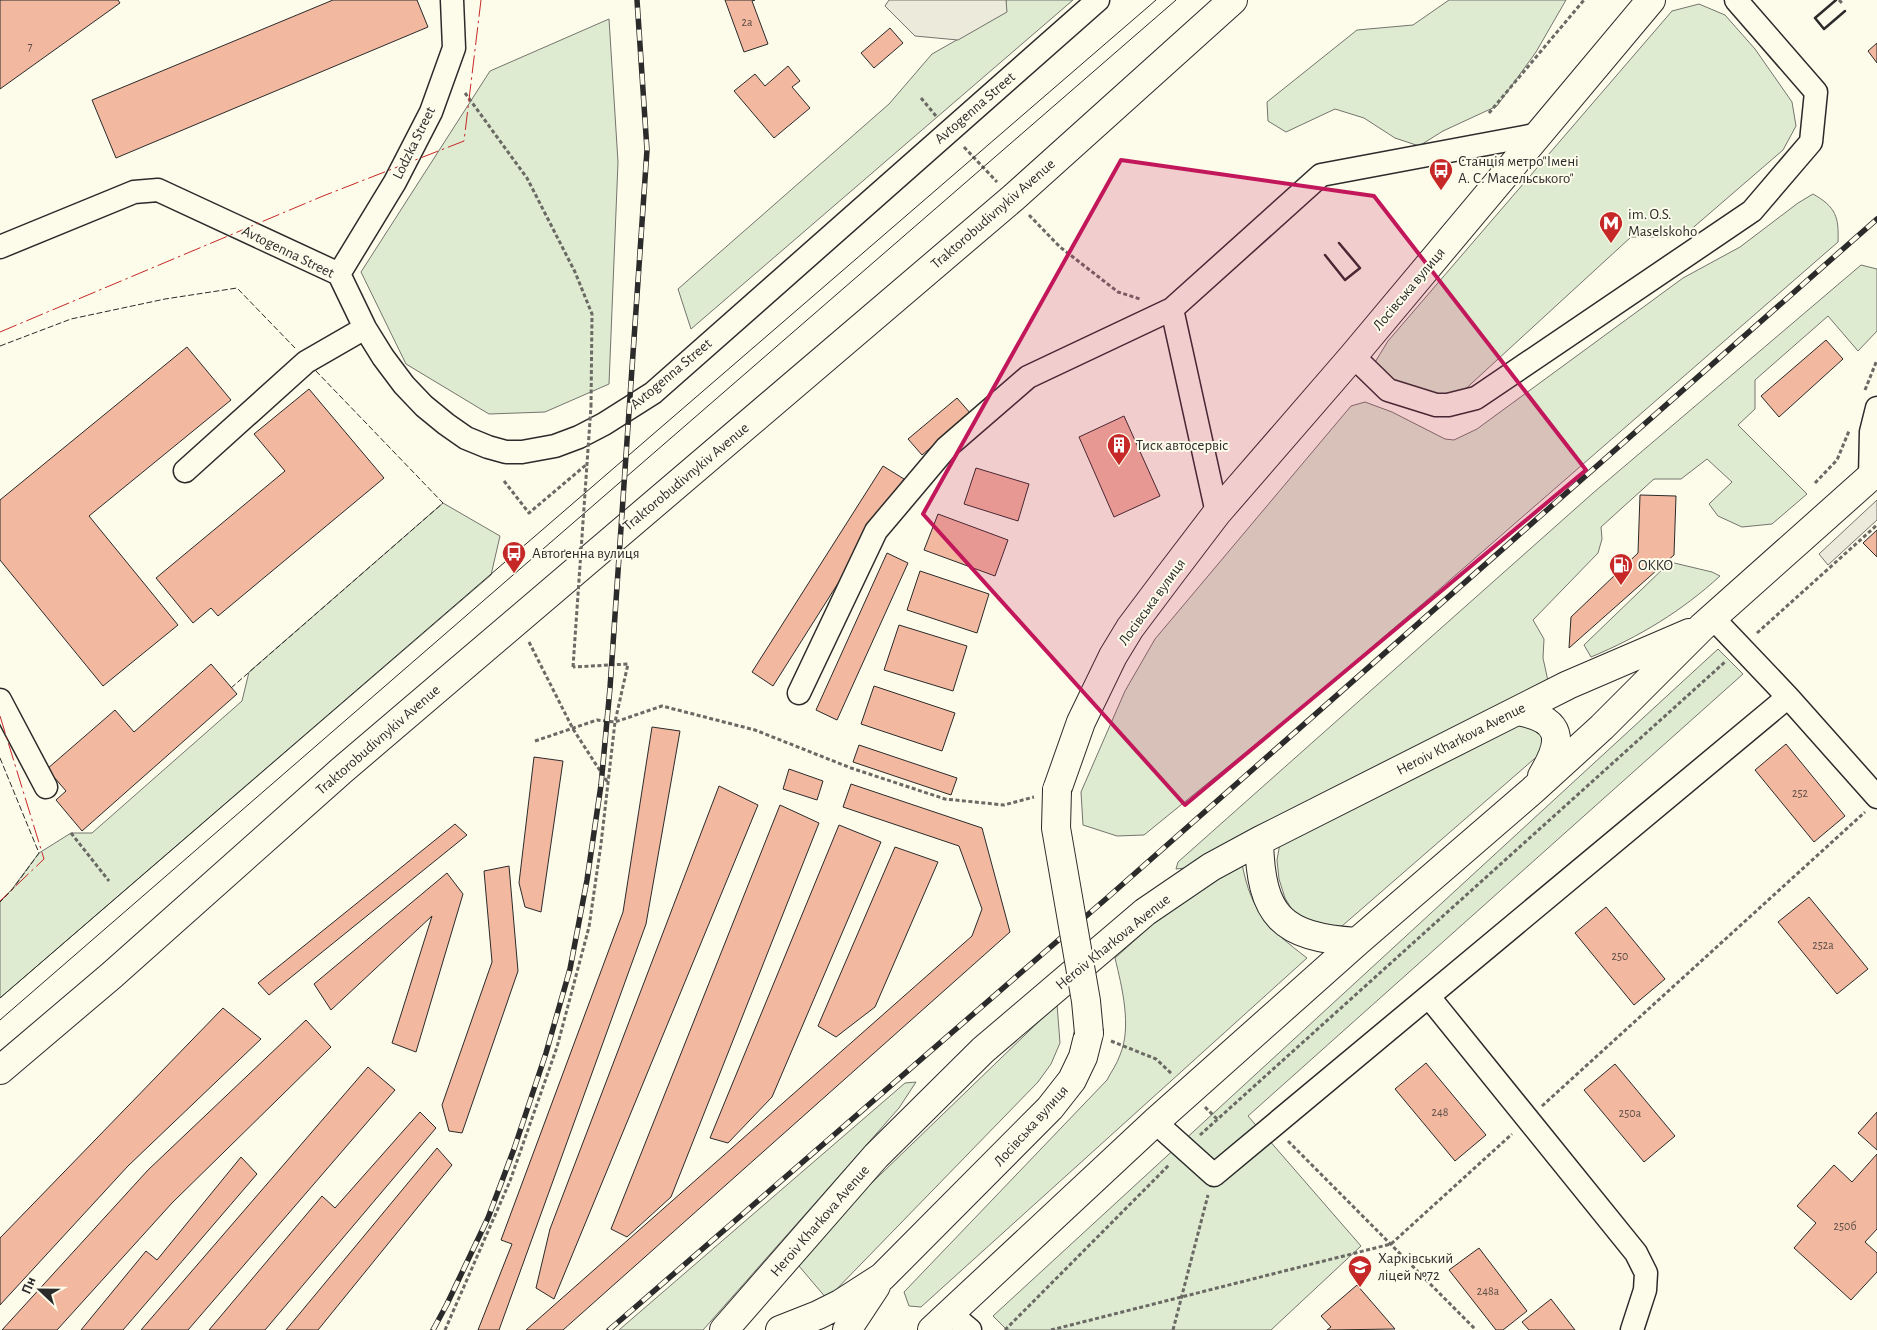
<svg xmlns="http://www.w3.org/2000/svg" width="1877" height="1330" font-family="'Alegreya Sans',sans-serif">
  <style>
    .green { fill: #deebd1; stroke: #74746e }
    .parking { fill: #eceadb; stroke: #74746e }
    .building { fill: #f2b8a0; stroke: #2b2b2b }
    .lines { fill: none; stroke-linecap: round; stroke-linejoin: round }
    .minor-casing { stroke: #2b2b2b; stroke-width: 25 }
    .major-casing { stroke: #2b2b2b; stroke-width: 30 }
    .path { stroke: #6a6964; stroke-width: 3; stroke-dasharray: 4 2.5; stroke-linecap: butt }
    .minor { stroke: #fdfbea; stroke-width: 22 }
    .major { stroke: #fdfbea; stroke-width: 28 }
    .tram { stroke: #2b2b2b; stroke-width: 1 }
    .rail-casing { stroke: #2b2b2b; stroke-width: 5.5 }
    .rail { stroke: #fdfbea; stroke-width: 4; stroke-dasharray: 11; stroke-linecap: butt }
    .major-bridge-casing { stroke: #2b2b2b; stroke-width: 30; stroke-linecap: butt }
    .path-bridge { stroke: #6a6964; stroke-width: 3; stroke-dasharray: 4 2.5; stroke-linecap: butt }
    .major-bridge { stroke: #fdfbea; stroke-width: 28 }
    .fence { stroke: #2b2b2b; stroke-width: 1; stroke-dasharray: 6 2.5; stroke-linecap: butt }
    .wall { stroke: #2b2b2b; stroke-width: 2.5 }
    .power { stroke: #c62828; stroke-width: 1; stroke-dasharray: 18 4 2.5 4; stroke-linecap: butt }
    .marked { fill: #c2185b; fill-opacity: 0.2; stroke: #c2185b; stroke-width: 4; stroke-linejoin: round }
    .labels { text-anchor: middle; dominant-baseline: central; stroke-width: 4; stroke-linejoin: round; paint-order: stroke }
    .number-label { font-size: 12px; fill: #5d4e48 }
    .street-label { font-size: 15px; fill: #2b2b2b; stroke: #fdfbea }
    .poi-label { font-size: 15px; fill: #2b2b2b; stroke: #fdfbea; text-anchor: start }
  </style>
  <rect width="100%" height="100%" fill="#fdfbea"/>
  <path class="green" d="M1006 0H1073L691 329 678 289 889 104 932 54 1006 12Z
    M1449 0H1566L1536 52 1497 106 1443 131 1419 146 1395 138 1364 118 1335 109 1286 132 1268 121 1267 102 1357 30 1413 25Z
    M1699 4 1725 15 1755 49 1792 102 1796 126 1783 150 1688 232 1672 237H1631L1448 405 1369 372 1388 341 1672 11Z
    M609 19 618 162 609 384 545 412 489 414 406 364 361 272 490 71Z
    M1813 194C1836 207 1839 217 1838 242L1427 600 1305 704 1144 835 1117 836 1083 825 1081 792 1125 691 1155 639 1351 406 1365 402 1392 412 1445 439 1454 440 1477 429 1683 278 1740 247 1798 203Z
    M1861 265 1877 269V331L1858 351 1828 316 1755 380V409L1738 425 1807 494 1772 524 1742 527 1718 516 1709 504 1732 482 1707 459 1681 479H1654L1601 527 1602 539 1598 553 1533 620 1544 639 1543 658 1548 681 1185 868 1176 869 1178 862 1593 493Z
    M443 503 500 536 491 575 0 998V902L12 889 39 853 71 833H92L242 701 249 672Z
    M1670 562 1712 572 1720 576C1682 611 1639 637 1591 657L1584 645Z
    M1718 649 1743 674 1248 1116 1361 1246 1271 1330H1007L993 1316Z
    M1523 721 1544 731 1541 753 1342 926 1327 929 1294 913 1285 898 1279 879 1277 860 1280 843Z
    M1242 864C1252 914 1268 928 1307 958L921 1307 909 1306 904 1292 1107 1080C1111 1072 1117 1064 1120 1055 1132 1027 1122 987 1115 958L1153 924 1197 890Z
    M1057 1004 1060 1043 1051 1064 1038 1082 827 1299 793 1259Z
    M916 1082 899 1108 703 1330H619L905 1083Z"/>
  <path class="parking" d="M889 0H1006L1007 12 958 40 915 36 885 6Z
    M1877 500V520L1828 565 1819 554Z"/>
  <path class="building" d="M0 0H118L120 3 0 89Z
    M333 0H417L428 27 116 158 92 100Z
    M725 0H755L752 1 768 44 744 52Z
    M890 28 903 43 874 68 861 53Z
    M1877 43V63L1868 51Z
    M788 66 800 81 792 87 810 108 774 138 734 91 755 74 765 86Z
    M1826 340 1843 359 1779 417 1761 396Z
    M187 347 231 400 89 516 178 625 103 686 0 560V500Z
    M309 389 384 478 218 616 211 608 193 623 156 578 285 471 254 434Z
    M957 398 971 414 922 455 908 439Z
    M1124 416 1160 496 1114 517 1079 437Z
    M883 466 904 479 773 686 752 672Z
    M976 468 1029 484 1018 521 964 504Z
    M1640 495 1676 496 1674 555 1569 648 1571 617 1638 553Z
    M938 514 1008 540 995 576 924 550Z
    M1877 530V557L1863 543Z
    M887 553 908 563 837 720 816 710Z
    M920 571 989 594 977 633 907 610Z
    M899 625 967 646 953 691 884 670Z
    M211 664 237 694 82 831 56 800 66 791 47 769 115 710 134 732Z
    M874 686 955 713 942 751 861 724Z
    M652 727 680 731 646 924 499 1330H478L512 1244 501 1240 623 912Z
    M1786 744 1845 816 1814 842 1755 770Z
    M859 745 957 778 951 795 853 762Z
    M534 757 563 761 541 912 525 907 519 883Z
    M789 769 823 781 817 800 783 789Z
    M851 784 982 828 1010 932 563 1330H526L972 936 982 909 959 846 843 807Z
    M719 786 758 805 554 1299 536 1288 550 1229Z
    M780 805 819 823 671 1197 627 1237 611 1229Z
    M455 824 467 835 269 995 258 983Z
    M839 825 881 842 772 1097 728 1143 710 1138Z
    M895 847 938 862 875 1007 836 1037 818 1026Z
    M509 866 518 971 462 1133 449 1131 442 1105 492 962 484 871Z
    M447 873 463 894 416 1052 392 1043 432 916 331 1010 314 984Z
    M1809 897 1868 969 1837 994 1778 922Z
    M1606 907 1665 979 1634 1005 1575 933Z
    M223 1008 261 1039 128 1166 0 1305V1238Z
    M306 1020 331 1047 172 1203 57 1330H2L148 1170Z
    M1426 1063 1486 1135 1455 1161 1395 1089Z
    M1615 1064 1675 1136 1644 1162 1584 1090Z
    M368 1067 395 1090 188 1330H141Z
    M420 1112 436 1128 265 1330H209L322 1196 335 1208Z
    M1877 1112V1150L1858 1133Z
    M437 1148 452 1165 318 1330H286Z
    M1877 1154V1229L1865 1242 1877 1253V1272L1851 1300 1794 1248 1816 1223 1797 1206 1834 1165 1852 1182Z
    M241 1157 257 1174 123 1330H81L146 1251 157 1260Z
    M1479 1248 1527 1311 1503 1330H1496L1449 1270Z
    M1357 1285 1395 1329 1327 1330 1331 1327 1321 1316Z
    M1551 1299 1575 1330H1529L1522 1322Z"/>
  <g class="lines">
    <g class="minor-casing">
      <path id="minor" d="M0 247 134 192 158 190 339 274 365 328 383 357 404 385 424 406 446 424 466 438 488 447 506 452H522L555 446 579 437 604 424 653 393 1098 0
        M339 274 395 182 431 112 454 48 452 0
        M1172 309 1217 513
        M1353 356 1388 390 1436 405H1448L1476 398 1752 211 1811 142 1816 92 1736 0
        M185 471 306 362 365 328
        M1870 477 1871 432 1877 408
        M799 693 876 531 946 448 1028 377 1172 309 1321 175 1540 134
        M1788 697 1877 797
        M0 700 46 787
        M1429 997 1636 1253 1646 1273 1645 1290 1632 1330
        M1155 1122 1214 1175 1788 697 1712 617
        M950 1313 970 1330"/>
    </g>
    <g class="major-casing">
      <path id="major" d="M1518 711C1563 720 1564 740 1542 776
        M1057 790 1081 722 1113 656 1130 628 1169 576 1217 513 1353 356 1651 0
        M1259 841C1261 916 1281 937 1357 942
        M0 1070 112 975 341 771 1013 198 1233 0
        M724 1330 876 1156 983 1050 1145 912 1211 867 1259 841 1568 685 1689 633
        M780 1330 818 1315 840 1304 882 1277 1050 1108 1072 1080 1083 1057 1089 1033
        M847 1330 876 1286
        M932 1330 1155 1122 1357 942 1533 790 1602 727 1702 627 1877 471"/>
    </g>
    <path class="path" d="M1839 0 1843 4
      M465 93 527 178 575 272 592 314 591 406
      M921 98 936 116
      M1489 113 1584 0
      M964 147 997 182
      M1029 215 1060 247 1118 292 1140 299
      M1865 390 1877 360
      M504 481 529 513 587 464
      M1815 483 1837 460 1849 431
      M1757 633 1877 525
      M529 642 573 729 608 783
      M535 741 597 720 615 722 662 706 755 730 851 768 945 799 1004 805 1034 797
      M71 833 109 881
      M1111 1041 1156 1059 1172 1074
      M1542 1106 1865 812
      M1205 1107 1218 1120
      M1200 1135 1726 661
      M1288 1141 1476 1330
      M445 1330 510 1181 557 1047 589 927 601 844 615 722 628 664 573 667
      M1005 1330 1170 1164
      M1051 1330 1391 1244 1512 1134
      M1173 1330 1208 1195"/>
    <use href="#minor" class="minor"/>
    <use href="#major" class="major"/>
    <path class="tram" d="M0 998 1156 0
      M0 1020 1176 0"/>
    <g class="rail-casing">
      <path id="rail" d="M433 1330 447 1304 488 1218 514 1149 546 1053 570 969 587 880 601 785 610 688 647 150 637 0
        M609 1330 1107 898 1877 219"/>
    </g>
    <use href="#rail" class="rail"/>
    <g class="major-bridge-casing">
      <path id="major-bridge" d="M1057 790 1056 828 1086 1001 1089 1033"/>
    </g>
    <path class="path-bridge" d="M573 667 591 406"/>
    <use href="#major-bridge" class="major-bridge"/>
    <path class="fence" d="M0 346 71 319 165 299 237 288 295 348
      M231 688 443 503 315 370
      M0 758 39 853 12 890 0 902"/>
    <path class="wall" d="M1836 0 1815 18 1824 29 1845 11
      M1325 255 1345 280 1360 268 1339 243"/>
    <path class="power" d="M0 332 323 196 464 141 481 0
      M0 716 44 859 0 901"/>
  </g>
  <path class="marked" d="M1121 160 1374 196 1586 470 1185 805 923 514Z"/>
  <defs>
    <g id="bus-pin" transform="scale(1.25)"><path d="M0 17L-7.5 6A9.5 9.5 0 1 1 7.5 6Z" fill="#c62828" stroke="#fdfbea"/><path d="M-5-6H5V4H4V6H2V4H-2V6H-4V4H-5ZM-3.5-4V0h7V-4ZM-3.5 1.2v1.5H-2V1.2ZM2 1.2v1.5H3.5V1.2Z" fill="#fff"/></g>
    <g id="metro-pin" transform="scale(1.25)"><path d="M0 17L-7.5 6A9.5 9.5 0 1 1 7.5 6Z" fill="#c62828" stroke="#fdfbea"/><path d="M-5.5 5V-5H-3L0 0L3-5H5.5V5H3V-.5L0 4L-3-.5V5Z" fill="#fff"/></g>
    <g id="building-pin" transform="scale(1.25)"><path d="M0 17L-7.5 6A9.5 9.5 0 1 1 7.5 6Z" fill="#c62828" stroke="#fdfbea"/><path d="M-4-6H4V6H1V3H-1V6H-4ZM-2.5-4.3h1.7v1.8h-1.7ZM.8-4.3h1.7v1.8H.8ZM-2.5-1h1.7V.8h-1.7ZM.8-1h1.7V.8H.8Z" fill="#fff"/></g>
    <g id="fuel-pin" transform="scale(1.25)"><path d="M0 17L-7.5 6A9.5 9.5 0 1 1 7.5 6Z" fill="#c62828" stroke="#fdfbea"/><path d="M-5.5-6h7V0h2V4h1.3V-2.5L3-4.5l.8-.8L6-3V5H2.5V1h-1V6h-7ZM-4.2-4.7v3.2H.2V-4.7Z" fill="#fff"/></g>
    <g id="school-pin" transform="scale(1.25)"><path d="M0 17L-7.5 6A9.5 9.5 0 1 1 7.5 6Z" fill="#c62828" stroke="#fdfbea"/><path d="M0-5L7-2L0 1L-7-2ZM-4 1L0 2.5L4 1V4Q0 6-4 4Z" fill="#fff"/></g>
  </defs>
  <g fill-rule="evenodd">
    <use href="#bus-pin" x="1441" y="170"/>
    <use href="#metro-pin" x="1611" y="223"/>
    <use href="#building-pin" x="1119" y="445"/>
    <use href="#bus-pin" x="514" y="553"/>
    <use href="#fuel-pin" x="1621" y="565"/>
    <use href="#school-pin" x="1360" y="1267"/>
  </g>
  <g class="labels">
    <g class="number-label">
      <text x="747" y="22">2а</text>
      <text x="30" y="46">7</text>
      <text x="1800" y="793">252</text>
      <text x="1823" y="945">252а</text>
      <text x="1620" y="956">250</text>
      <text x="1440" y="1112">248</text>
      <text x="1630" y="1113">250а</text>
      <text x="1845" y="1226">250б</text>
      <text x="1488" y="1291">248а</text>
    </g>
    <g class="street-label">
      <text transform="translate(975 108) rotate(-41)">Avtogenna Street</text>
      <text transform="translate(414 143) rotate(-64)">Lodzka Street</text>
      <text transform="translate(993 214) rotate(-41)">Traktorobudivnykiv Avenue</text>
      <text transform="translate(288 252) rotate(26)">Avtogenna Street</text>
      <text transform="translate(1409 289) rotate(-50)">Лосівська вулиця</text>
      <text transform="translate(671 374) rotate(-40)">Avtogenna Street</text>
      <text transform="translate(686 477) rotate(-40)">Traktorobudivnykiv Avenue</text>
      <text transform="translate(1152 602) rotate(-54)">Лосівська вулиця</text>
      <text transform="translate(1461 739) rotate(-27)">Heroiv Kharkova Avenue</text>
      <text transform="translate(378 740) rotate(-41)">Traktorobudivnykiv Avenue</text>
      <text transform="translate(1113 942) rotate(-39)">Heroiv Kharkova Avenue</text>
      <text transform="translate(1031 1126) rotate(-48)">Лосівська вулиця</text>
      <text transform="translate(820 1221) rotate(-49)">Heroiv Kharkova Avenue</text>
    </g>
    <g class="poi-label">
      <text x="1458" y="161">Станція метро"Імені<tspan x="1458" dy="17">А. С. Масельського"</tspan></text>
      <text x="1628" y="214">іm. O.S.<tspan x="1628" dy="17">Maselskoho</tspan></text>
      <text x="1136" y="445">Тиск автосервіс</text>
      <text x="532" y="553">Автоґенна вулиця</text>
      <text x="1638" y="565">OKKO</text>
      <text x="1378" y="1258">Харківський<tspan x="1378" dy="17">ліцей №72</tspan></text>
    </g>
  </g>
  <g transform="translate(40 1290) rotate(292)" stroke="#fdfbea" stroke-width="4" paint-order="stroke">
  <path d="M0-4L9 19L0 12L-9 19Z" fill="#2b2b2b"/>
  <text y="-8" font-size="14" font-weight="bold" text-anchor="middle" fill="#2b2b2b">Пн</text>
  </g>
</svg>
